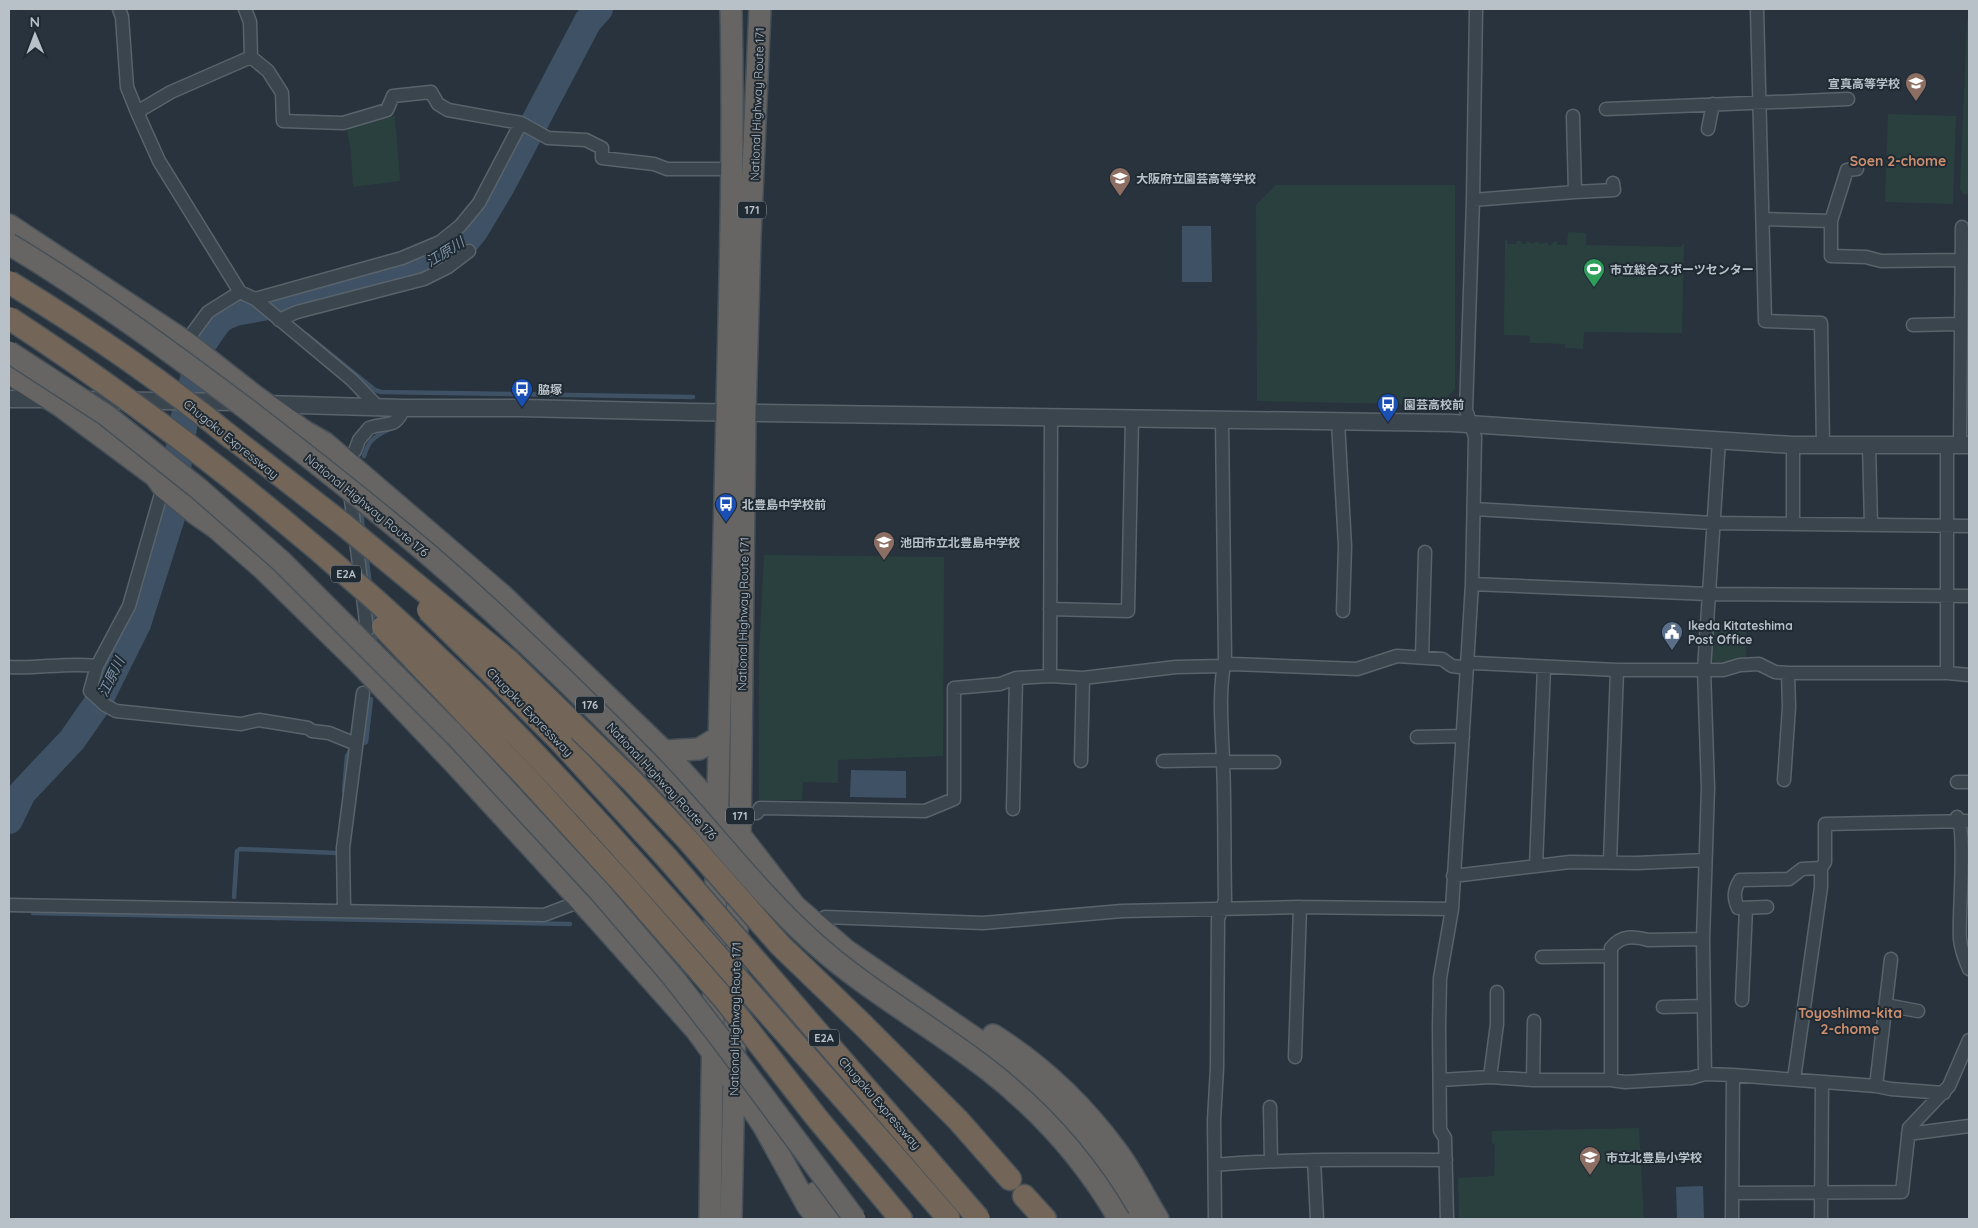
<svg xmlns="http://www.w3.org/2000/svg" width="1978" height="1228" font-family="Quicksand,'Noto Sans JP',sans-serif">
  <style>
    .green { fill: #2a403f }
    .water { fill: #3f5265 }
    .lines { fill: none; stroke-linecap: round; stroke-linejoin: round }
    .stream { stroke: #3f5265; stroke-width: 4.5 }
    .river { stroke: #3f5265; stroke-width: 28 }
    .minor-casing { stroke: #59636b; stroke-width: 15 }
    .tertiary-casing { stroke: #59636b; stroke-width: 19 }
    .trunk-casing { stroke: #465058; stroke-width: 24 }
    .motorway-casing { stroke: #465058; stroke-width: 25 }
    .minor { stroke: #3b454e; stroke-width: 12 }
    .tertiary { stroke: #3b454e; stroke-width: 16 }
    .trunk { stroke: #666563; stroke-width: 21 }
    .motorway { stroke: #736659; stroke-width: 22 }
    .trunk-bridge-casing { stroke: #465058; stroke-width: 24; stroke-linecap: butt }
    .motorway-bridge-casing { stroke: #465058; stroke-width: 25; stroke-linecap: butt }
    .trunk-bridge { stroke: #666563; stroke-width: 21 }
    .motorway-bridge { stroke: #736659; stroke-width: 22 }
    .labels { text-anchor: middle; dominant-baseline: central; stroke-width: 4; stroke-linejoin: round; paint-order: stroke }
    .shield { fill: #202a33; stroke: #8a939b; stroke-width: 1 }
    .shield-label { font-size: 11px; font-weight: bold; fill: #b8c0c8 }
    .poi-label { font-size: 12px; font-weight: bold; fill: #b8c0c8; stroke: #202a33; text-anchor: start }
    .street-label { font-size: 12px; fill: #b8c0c8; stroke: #202a33 }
    .neighbourhood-label { font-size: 14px; font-weight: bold; fill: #cb8e6f; stroke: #202a33 }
    .water-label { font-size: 14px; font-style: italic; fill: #7b93a9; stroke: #202a33 }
  </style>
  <rect width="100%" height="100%" fill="#28333d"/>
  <path class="green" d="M1967 20H1969V195L1963 194 1960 189Z
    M1888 114 1956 116 1953 204 1885 202Z
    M395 116 400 181 353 187 351 153 347 128Z
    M1276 185H1455V389L1441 405 1257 401 1256 205Z
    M1568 232 1586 233V245L1682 247V244H1684L1682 333 1584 332 1583 349 1565 348V344L1530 343V336L1504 335 1505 240H1507L1508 244H1516L1517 241H1521L1522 244H1526V241L1534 244 1535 242H1539V244L1548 242V245H1552L1553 242H1557V245H1567Z
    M764 555 944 557 943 756 838 760V783L803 782 802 800H759V655Z
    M1714 625H1746V659L1715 663 1711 660Z
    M1639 1128 1644 1219H1459L1458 1178 1494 1176 1495 1144 1492 1143V1131Z"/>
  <path class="water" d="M1182 226H1211L1212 282H1182Z
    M851 770 906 771V798L850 797Z
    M1703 1186 1704 1219H1677L1676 1187Z"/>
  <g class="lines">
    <path class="stream" d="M284 303 286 311
      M307 335 375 390 381 392 693 397
      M364 456C369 439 374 438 387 430
      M361 508 363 531
      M366 553 370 585
      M372 608 375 638
      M363 743 366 742 371 699
      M344 791 347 756 350 751
      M234 897 237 851 240 849 337 853 339 852V849
      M33 913 570 924"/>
    <path class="river" d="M205 340 216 324 223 317 235 312 284 303 427 266 464 243 474 231 501 186 588 21 599 9
      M175 488C179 445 185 404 199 363
      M9 820 22 793 72 740 97 704 137 624 173 511"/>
    <g class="minor-casing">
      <path id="minor" d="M119 9 122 17 127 87 137 112 159 161 240 292 255 299 352 380 379 408
        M1757 9 1765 321 1821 323 1823 445
        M251 57 268 71 282 93 283 121 343 123 387 110 393 96 431 92 438 104 448 110 521 123 548 138 586 140 602 148V158L654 164 667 169H732
        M1606 109 1848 99
        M137 112 171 92 251 57 250 22 245 9
        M1708 129 1713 104
        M1575 192 1614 190 1613 183
        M1473 200 1575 192 1573 116
        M1763 219 1831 221V256L1866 257 1881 261 1961 260
        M1831 221 1847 170 1857 169
        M255 299 402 258 440 242 460 226 479 203 521 123
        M279 320 297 312 424 279 448 267 469 251
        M1913 325 1960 324
        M186 342 208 312 240 292
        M1338 422 1345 546 1343 611
        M1869 445 1871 524
        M1960 445 1962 227
        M355 451 359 440 369 428C388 421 395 430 404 408
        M351 500 367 630
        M1474 509 1713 523 1969 526
        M1793 523V445
        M1472 584 1709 594 1969 596
        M1050 609 1128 611 1132 419
        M1422 657 1425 552
        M97 666 129 606 163 487
        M9 667C38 669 68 662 97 666L90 691 105 705 116 711 241 724 259 720 308 728 312 731 329 733 356 744
        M1947 673V445
        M1050 676 1051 418
        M1417 737 1463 736
        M1081 761 1083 678
        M1163 761 1223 760
        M1223 762H1274
        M1784 780 1789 707 1788 673
        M1957 782H1969
        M1013 809 1016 678
        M757 813 760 808 925 811 954 799V688L1000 684 1016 678 1050 676 1083 678 1176 667 1223 666 1232 664 1357 669 1397 656 1442 659 1452 666 1460 667 1474 663 1617 670H1723L1740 665 1759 664 1775 672 1788 673H1947L1969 675
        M1957 817C1967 829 1958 918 1960 939 1961 949 1965 960 1969 969
        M1610 862 1617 670
        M1536 866 1544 667
        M1453 876 1570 862 1637 863 1705 860
        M9 905 544 915 581 901
        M1767 907 1738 908C1733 897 1734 890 1740 880L1789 879 1802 869 1821 868
        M344 910 343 848 363 693
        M825 917 983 923 1122 911 1300 907 1452 909
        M1542 957 1610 956
        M1742 1000 1746 908
        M1886 1005 1918 1011
        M1663 1007 1704 1006
        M1295 1057 1300 907
        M1705 1074 1703 939 1708 788 1704 670 1719 440
        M1490 1077 1497 1024V992
        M1794 1079 1821 887V868L1825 862V824L1969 821
        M1440 1080 1490 1077 1533 1080H1611L1625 1082 1691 1078 1705 1074 1733 1075 1876 1086 1891 1089 1944 1093
        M1533 1080 1534 1021
        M1611 1080V948C1621 935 1633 936 1648 940L1703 939
        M1876 1086 1891 959
        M1270 1107 1271 1161
        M1908 1134 1969 1126
        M1314 1160 1317 1219
        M1215 1165C1292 1158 1369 1160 1446 1160
        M1732 1193 1902 1192 1909 1128 1949 1086 1969 1040
        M1215 1219 1214 1120 1217 1068 1218 919 1225 900C1224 854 1225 808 1223 762 1222 728 1218 693 1225 659L1222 420
        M1447 1219 1445 1138 1440 1130 1439 1027 1440 978 1452 909 1472 584 1475 437 1466 410 1473 200 1476 9
        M1732 1219 1733 1075
        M1821 1219 1822 1082"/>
    </g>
    <g class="tertiary-casing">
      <path id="tertiary" d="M9 399H51
        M83 400 240 402
        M265 404 404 408H522L692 412 1452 423 1793 445H1969"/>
    </g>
    <g class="trunk-casing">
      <path id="trunk" d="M9 225 186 342 255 396 304 431 325 443 501 594 664 751 740 835 795 906 847 951 1001 1056 1068 1116 1098 1152 1127 1196 1138 1219
        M9 373 62 407 155 476 163 487 196 514 215 527 262 568 361 665 456 765 598 920 696 1030 733 1081 763 1125 807 1205 818 1219
        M664 751 699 749 719 737
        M740 842 745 412 750 238 760 9
        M993 1035C1041 1065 1082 1104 1116 1150 1132 1171 1144 1196 1158 1219
        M815 1193 835 1219
        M710 1219C713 950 721 680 727 410 730 276 734 143 731 9
        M731 1219 738 885"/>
    </g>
    <g class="motorway-casing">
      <path id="motorway" d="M561 742 667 858
        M863 1025 958 1120 1010 1179
        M816 1117 901 1219
        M1024 1196 1045 1219"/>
    </g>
    <use href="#minor" class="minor"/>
    <use href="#tertiary" class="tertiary"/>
    <use href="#trunk" class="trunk"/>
    <use href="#motorway" class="motorway"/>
    <g class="trunk-bridge-casing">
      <path id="trunk-bridge" d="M9 244C92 294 171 352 248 410 309 457 370 505 429 555 502 618 572 686 640 755 700 815 750 885 812 941 866 990 930 1025 987 1069 1041 1111 1085 1160 1119 1219
        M9 352 106 415 199 489 281 561 456 736 600 892 672 976 721 1039 855 1219"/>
    </g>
    <g class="motorway-bridge-casing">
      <path id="motorway-bridge" d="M9 282C86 329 163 381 233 439
        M9 318C176 427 331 553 474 692 555 772 631 858 706 943 787 1035 869 1126 949 1219
        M222 430 344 525 509 661 632 781 686 838 780 945 863 1025
        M428 610 493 674 561 742
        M383 627 526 777 628 889 725 1000 816 1117
        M667 858 979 1219"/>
    </g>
    <use href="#trunk-bridge" class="trunk-bridge"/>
    <use href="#motorway-bridge" class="motorway-bridge"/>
  </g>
  <defs>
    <g id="school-pin" transform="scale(1.125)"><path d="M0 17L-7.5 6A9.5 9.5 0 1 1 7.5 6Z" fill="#8d6e63" stroke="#202a33"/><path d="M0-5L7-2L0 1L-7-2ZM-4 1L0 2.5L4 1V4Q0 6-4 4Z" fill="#fff"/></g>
    <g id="stadium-pin" transform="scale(1.125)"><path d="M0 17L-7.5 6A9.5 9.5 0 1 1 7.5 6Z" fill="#2e9e5b" stroke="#202a33"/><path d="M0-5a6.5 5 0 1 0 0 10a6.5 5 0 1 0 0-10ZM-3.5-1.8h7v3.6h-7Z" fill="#fff"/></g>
    <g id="bus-pin" transform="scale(1.125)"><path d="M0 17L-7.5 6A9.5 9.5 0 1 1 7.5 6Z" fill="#1a4fb4" stroke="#202a33"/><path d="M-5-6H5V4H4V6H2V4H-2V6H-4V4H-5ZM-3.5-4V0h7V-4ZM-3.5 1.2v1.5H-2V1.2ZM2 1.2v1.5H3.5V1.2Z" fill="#fff"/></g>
    <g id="civic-pin" transform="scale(1.125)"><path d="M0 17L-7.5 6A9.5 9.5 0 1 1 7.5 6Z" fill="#5c6f8a" stroke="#202a33"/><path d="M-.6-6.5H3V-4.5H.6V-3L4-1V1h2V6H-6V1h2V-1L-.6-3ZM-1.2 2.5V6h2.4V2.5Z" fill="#fff"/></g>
  </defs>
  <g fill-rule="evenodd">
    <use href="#school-pin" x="1916" y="83"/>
    <use href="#school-pin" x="1120" y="178"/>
    <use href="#stadium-pin" x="1594" y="269"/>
    <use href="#bus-pin" x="522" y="389"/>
    <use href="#bus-pin" x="1388" y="404"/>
    <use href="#bus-pin" x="726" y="504"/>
    <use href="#school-pin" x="884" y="542"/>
    <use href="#civic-pin" x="1672" y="632"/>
    <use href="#school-pin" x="1590" y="1157"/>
  </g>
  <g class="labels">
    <g class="shield">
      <rect x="738" y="201.5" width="28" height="17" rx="4"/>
      <rect x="331" y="565.5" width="30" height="17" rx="4"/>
      <rect x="576" y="696.5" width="28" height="17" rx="4"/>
      <rect x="726" y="807.5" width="28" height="17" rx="4"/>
      <rect x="809" y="1029.5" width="30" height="17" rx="4"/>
    </g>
    <g class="shield-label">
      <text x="752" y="210">171</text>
      <text x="346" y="574">E2A</text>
      <text x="590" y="705">176</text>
      <text x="740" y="816">171</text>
      <text x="824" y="1038">E2A</text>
    </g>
    <g class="poi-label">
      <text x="1900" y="83" text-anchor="end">宣真高等学校</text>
      <text x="1136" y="178">大阪府立園芸高等学校</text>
      <text x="1610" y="269">市立総合スポーツセンター</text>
      <text x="538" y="389">脇塚</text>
      <text x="1404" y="404">園芸高校前</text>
      <text x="742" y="504">北豊島中学校前</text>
      <text x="900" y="542">池田市立北豊島中学校</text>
      <text x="1688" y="625">Ikeda Kitateshima<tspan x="1688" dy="14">Post Office</tspan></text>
      <text x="1606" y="1157">市立北豊島小学校</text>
    </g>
    <g class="street-label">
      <text transform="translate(757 104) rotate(-88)">National Highway Route 171</text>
      <text transform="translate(231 439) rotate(39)">Chugoku Expressway</text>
      <text transform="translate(367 505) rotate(39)">National Highway Route 176</text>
      <text transform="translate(743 614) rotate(-89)">National Highway Route 171</text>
      <text transform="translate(530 712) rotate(46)">Chugoku Expressway</text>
      <text transform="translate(662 781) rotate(47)">National Highway Route 176</text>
      <text transform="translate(735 1019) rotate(-89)">National Highway Route 171</text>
      <text transform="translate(880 1103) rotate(49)">Chugoku Expressway</text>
    </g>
    <g class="neighbourhood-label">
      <text x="1898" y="161">Soen 2-chome</text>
      <text x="1850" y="1013">Toyoshima-kita<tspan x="1850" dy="16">2-chome</tspan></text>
    </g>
    <g class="water-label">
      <text transform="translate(445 252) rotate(-32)">江原川</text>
      <text transform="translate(111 677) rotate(-64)">江原川</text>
    </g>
  </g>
  <rect width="1978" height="1228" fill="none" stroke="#b8c0c8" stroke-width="20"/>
  <g transform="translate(35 35) rotate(359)" stroke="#202a33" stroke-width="4" paint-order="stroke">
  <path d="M0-4L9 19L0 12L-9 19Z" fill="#b8c0c8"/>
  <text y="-8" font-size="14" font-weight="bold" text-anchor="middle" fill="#b8c0c8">N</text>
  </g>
</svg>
